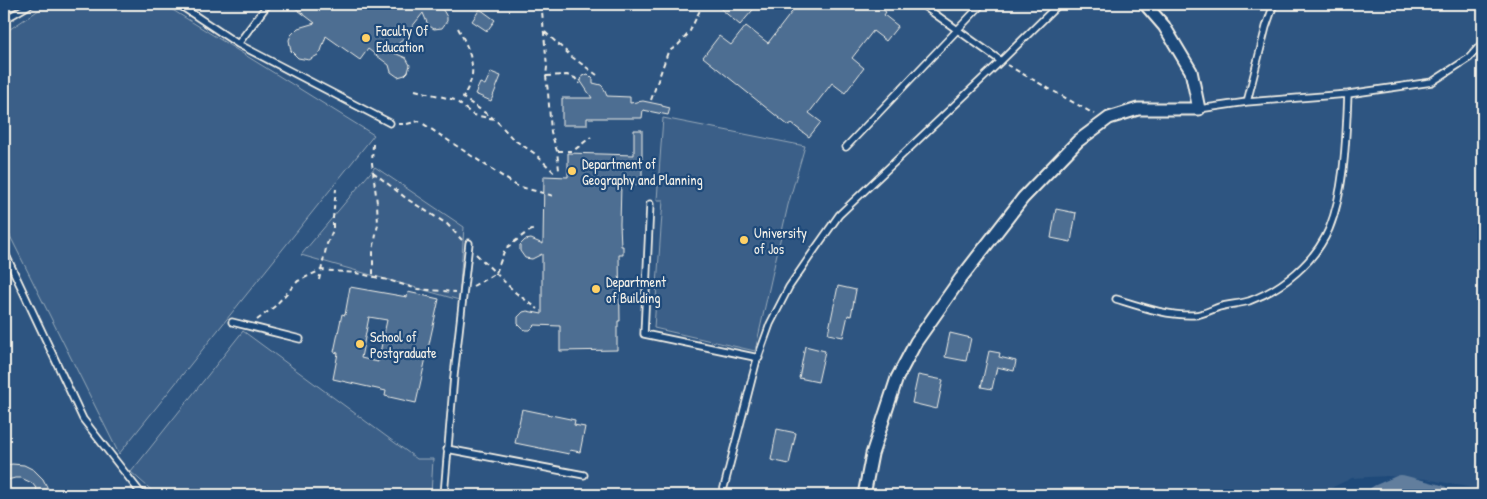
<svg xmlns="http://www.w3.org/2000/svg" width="1487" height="499" font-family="'Patrick Hand',sans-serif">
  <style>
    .built { fill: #2d5581 }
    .green { fill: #3a5f88; stroke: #97a8b8 }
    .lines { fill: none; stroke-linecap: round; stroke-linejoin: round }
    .river { stroke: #627e9d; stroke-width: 20 }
    .building { fill: #4d6e92; stroke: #f4f1e8; fill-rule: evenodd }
    .service-casing { stroke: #f4f1e8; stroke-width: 9 }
    .minor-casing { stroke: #f4f1e8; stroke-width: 15 }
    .path { stroke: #f4f1e8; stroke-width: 2; stroke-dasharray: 5 4; stroke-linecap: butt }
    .service { stroke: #1f4a7a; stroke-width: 5.5 }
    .minor { stroke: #1f4a7a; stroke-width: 11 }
    .poi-dot { fill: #ffd166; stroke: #1f4a7a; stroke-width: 2 }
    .labels { text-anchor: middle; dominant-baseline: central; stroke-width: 4.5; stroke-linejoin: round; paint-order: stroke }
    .poi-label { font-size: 14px; fill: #f4f1e8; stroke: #1f4a7a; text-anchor: start }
  </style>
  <rect width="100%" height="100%" fill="#1f4a7a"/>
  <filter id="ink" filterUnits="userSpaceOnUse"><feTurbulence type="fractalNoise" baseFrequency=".02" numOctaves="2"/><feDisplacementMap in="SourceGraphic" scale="10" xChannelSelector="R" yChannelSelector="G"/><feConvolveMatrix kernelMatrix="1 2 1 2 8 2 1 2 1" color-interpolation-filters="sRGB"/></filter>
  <g filter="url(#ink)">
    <path class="built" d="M4 4H1483V490L1426 479 1387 476 1352 478 1335 486 1321 495H4Z"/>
    <path class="green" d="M48 4H163L374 135 119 454 4 224V33Z
      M663 118 805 146 788 205 755 351 654 328 663 200H657Z
      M375 167 464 227 459 300 301 255Z
      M243 331 417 459H433L431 495H157L131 472Z"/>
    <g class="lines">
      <path class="river" d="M1378 495 1401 485 1440 495"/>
    </g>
    <path class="building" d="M290 4H430L443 10 447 17V21L442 28 434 29 428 25 423 13 392 52 406 58 410 65 408 72 405 75 398 77 391 72 389 65 368 49 360 60 326 36 321 51 318 55 309 60 298 58 291 51 289 40 291 35 298 28 315 23Z
      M715 4H758L740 25Z
      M798 4H875L886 12 884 15 898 26 886 41 873 31 852 58 864 68 845 93 832 83 809 113 821 122 809 137 792 124 789 126 703 57 719 36 731 45 746 26 768 43Z
      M480 9 495 20 487 31 472 21Z
      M491 72 501 76 491 101 475 94 480 83 485 85Z
      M588 74 593 79V83L601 85 603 87 607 96 630 97V103L643 101 662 105V106L670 108 668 115 643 110 642 118H587V125H562V98H592L580 80 581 81 582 76Z
      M634 130H642V181L641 185H621L620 224 621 246H623V255H619L620 321H618V327H617V350L560 351V326L535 325 530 330H526L523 329 518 324V317L523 312 527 311 542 314V254L532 259 525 258 520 251V245L525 240 531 239 543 244 544 176 568 177V153L634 155Z
      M1056 209 1076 213 1071 242 1051 238Z
      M838 286 856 290 851 316 848 315 843 337 828 334Z
      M350 287 407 297 408 292 439 299 416 403 385 396 386 391 333 379 338 353 334 352 342 314 345 315ZM369 317 387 320 378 362 361 358Z
      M950 333 971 338 966 361 945 357Z
      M805 346 825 351 818 382 799 378Z
      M989 351 1000 353 999 357 1016 361 1014 371 997 367 992 389 981 387Z
      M918 375 943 380 937 409 912 403Z
      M522 409 575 420 574 425 585 427 580 452 570 450 569 454 515 443Z
      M777 429 796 433 789 464 771 460Z
      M12 464 24 465 34 470 43 479 48 489 49 495H39L36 488 32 483 21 478H15L4 481V466Z"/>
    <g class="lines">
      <g class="service-casing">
        <path id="service" d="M178 4 238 44 390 123
          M921 4 1001 61
          M4 20 31 4
          M238 44 268 4
          M1247 102 1266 27 1274 4
          M1199 109 1247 102 1348 94 1432 82 1469 58 1483 42
          M846 147 982 4
          M650 204 644 334 759 358
          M4 251 83 419 140 492 144 495
          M1116 299C1142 307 1167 316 1194 315 1202 315 1211 310 1219 307 1229 304 1239 304 1249 301 1282 289 1315 262 1329 229 1345 190 1346 136 1348 94
          M232 322 300 339
          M447 449 584 475
          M444 495 454 376 469 243
          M722 495 756 363 770 324 789 287 813 252 839 215 1001 61 1059 4"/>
      </g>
      <g class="minor-casing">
        <path id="minor" d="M864 495 872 454 897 378 916 342 961 278 1023 198 1078 141 1109 118 1138 109H1199L1191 71 1164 26 1145 4"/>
      </g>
      <path class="path" d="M543 4 542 11 547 67 546 76 548 92 551 132 557 151 559 170
        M458 28C465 41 474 59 472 75 471 83 466 91 463 98L493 118
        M545 32 572 57 597 75
        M1007 65 1094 114
        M546 76 567 75 575 78 580 84
        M415 90 455 100 473 115 495 119 513 139 534 153 557 175
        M651 100 668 52 678 45 689 33 700 10V4
        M398 124H407L419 121 517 186 554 196
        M373 144 372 163 377 203 378 224 373 251V277
        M558 151H573L591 137
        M373 172 407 199 447 224 462 240
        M476 254 516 293 538 309
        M319 280 327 244 333 230V218L336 189
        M473 286 496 273 505 249 526 233 536 228
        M257 320 274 307 298 281 321 270 356 273 388 280 417 289 455 292"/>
      <use href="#service" class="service"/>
      <use href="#minor" class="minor"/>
    </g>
  </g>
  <g class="poi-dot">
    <circle cx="366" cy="38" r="5"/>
    <circle cx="572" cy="171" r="5"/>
    <circle cx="744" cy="240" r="5"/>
    <circle cx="596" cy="289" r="5"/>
    <circle cx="360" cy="344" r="5"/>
  </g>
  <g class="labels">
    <g class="poi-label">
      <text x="376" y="30">Faculty Of<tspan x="376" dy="16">Education</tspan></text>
      <text x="582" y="163">Department of<tspan x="582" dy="16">Geography and Planning</tspan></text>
      <text x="754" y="232">University<tspan x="754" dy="16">of Jos</tspan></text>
      <text x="606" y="281">Department<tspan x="606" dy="16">of Building</tspan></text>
      <text x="370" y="336">School of<tspan x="370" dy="16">Postgraduate</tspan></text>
    </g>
  </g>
  <rect width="1487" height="499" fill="none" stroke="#1f4a7a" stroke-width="20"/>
  <rect x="10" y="10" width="1467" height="479" fill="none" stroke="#f4f1e8" stroke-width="2" filter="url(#ink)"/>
</svg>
